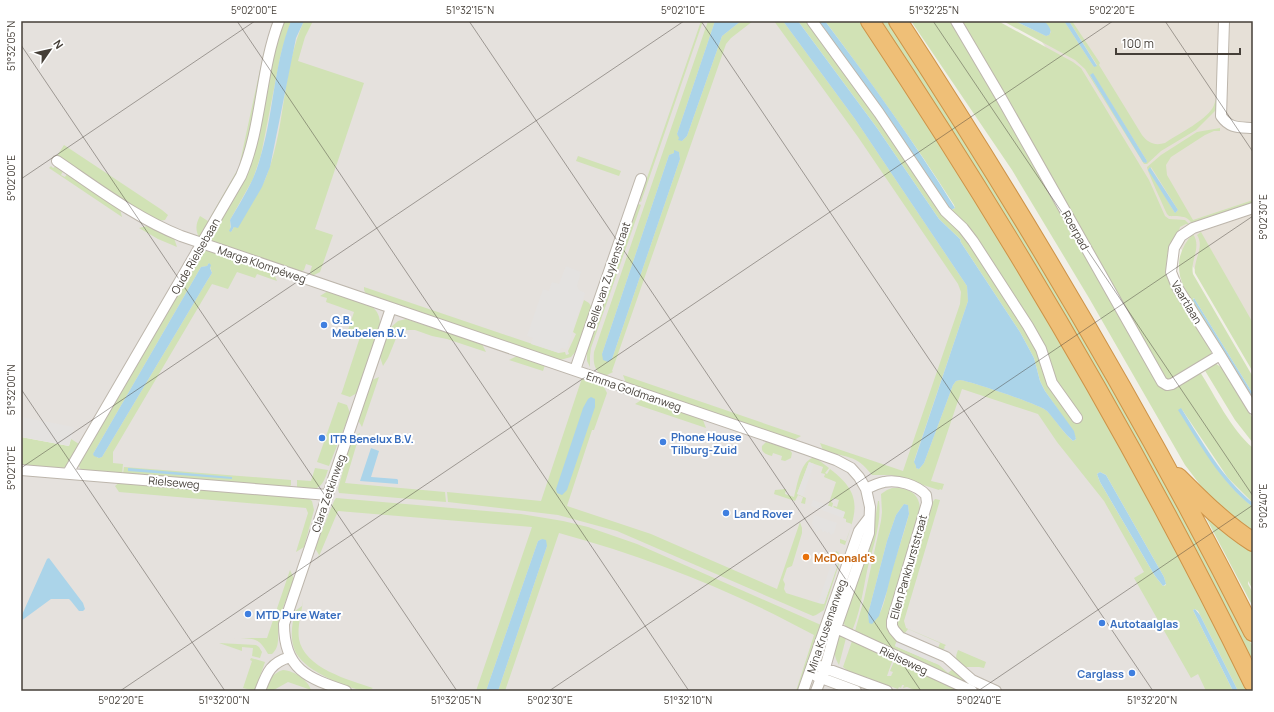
<svg xmlns="http://www.w3.org/2000/svg" width="1274" height="712" font-family="Manrope,sans-serif">
  <style>
    .residential { fill: #e6e0d7 }
    .industrial { fill: #e5e1dd }
    .green { fill: #d1e2b5; fill-rule: evenodd }
    .parking { fill: #e4e2e0 }
    .water { fill: #abd4e9 }
    .lines { fill: none; stroke-linecap: round; stroke-linejoin: round }
    .minor-casing { stroke: #bdb6ac; stroke-width: 12 }
    .motorway-casing { stroke: #cd9348; stroke-width: 20 }
    .minor { stroke: #fff; stroke-width: 10 }
    .motorway { stroke: #efbf77; stroke-width: 18 }
    .ticks { fill: none; stroke: #453f38; stroke-width: 1; stroke-opacity: 0.45 }
    .shop-dot { fill: #3f7fe0; stroke: #fff; stroke-width: 1.5 }
    .food-dot { fill: #e8710a; stroke: #fff; stroke-width: 1.5 }
    .labels { text-anchor: middle; dominant-baseline: central; stroke-width: 4; stroke-linejoin: round; paint-order: stroke }
    .street-label { font-size: 11px; fill: #453f38; stroke: #fff }
    .shop-label { font-size: 11px; font-weight: bold; fill: #366cbe; stroke: #fff; text-anchor: start }
    .food-label { font-size: 11px; font-weight: bold; fill: #c56008; stroke: #fff; text-anchor: start }
    .neatline { fill: none; stroke: #453f38; stroke-width: 1.5 }
    .ticks-label { font-size: 10px; text-anchor: middle; fill: #453f38 }
  </style>
  <rect width="100%" height="100%" fill="#f2efe8"/>
  <path class="residential" d="M1028 21H1253V356Z"/>
  <path class="industrial" d="M21 21H788L993 309 1219 691H21V474L63 478 73 428 21 418Z"/>
  <path class="green" d="M273 21H276L245 161 206 230 199 237C195 230 196 223 200 216L208 221 239 167 264 51Z
    M281 21H291L281 53 261 155 253 179 230 220 231 232C243 212 260 195 268 172 286 124 282 69 304 21H313L305 37 298 61 364 83 315 229 333 235 320 272 312 276 310 272 312 266 306 264 304 270 300 272 211 241 213 230 242 180Z
    M701 21H703L641 202 639 201Z
    M708 21H715L677 134 682 141 687 136 722 36 741 21H753L731 38 726 44 612 371 613 372 605 376C594 372 593 363 594 352ZM674 151 679 152 680 159 612 359 608 362 602 354 669 155 674 153Z
    M774 21H783L855 119 967 286 968 301 914 461 916 466V468L919 469 924 463 953 385 956 381 960 380C970 381 1041 405 1047 411 1056 420 1062 432 1073 441L1076 439 1073 431 1045 391 1040 381 1034 358 1020 332 960 241 961 240 939 219 877 128 798 21H809L883 122 943 212 971 240 1026 327 1040 353 1051 385 1076 420 1079 418 1052 378 1046 357 1030 324 974 238 963 225 947 210 879 108 814 21H818L889 118 951 210 955 208 954 205C914 142 870 81 825 21H861C1003 236 1138 459 1247 691H1238L1198 611 1195 609 1193 610 1233 691H1206L1198 674 1191 678 1134 578 1144 572 1104 501 1057 442 1038 414 962 389 931 481 944 484 942 490 940 489 939 490 891 475H872C855 453 847 459 823 450L820 443 903 471 960 304 961 292 958 284 858 137ZM1100 472 1106 475 1164 577 1166 585 1163 586 1155 576 1100 482 1097 474Z
    M877 21H889L1007 206 1127 412 1253 647V658L1252 657 1250 658 1251 660 1253 659V669Z
    M911 21H953L1161 385 1200 372C1216 397 1230 428 1253 448V503L1228 478 1181 408C1202 446 1219 480 1253 507V535L1211 499 1185 465 1089 298 1012 170Z
    M959 21H998L1073 62 1081 68 1149 180 1165 216 1169 219 1185 220 1190 225 1186 224 1180 227C1179 232 1176 234 1174 238 1168 247 1166 257 1167 267L1211 349V355L1175 380 1167 381Z
    M1003 21H1015L1046 36 1049 35 1051 32 1044 21H1064L1094 67 1097 65 1069 21H1072L1100 63 1099 65 1142 135C1148 143 1155 146 1165 143 1178 134 1209 119 1214 105 1219 93 1217 79 1217 67H1220L1216 110 1196 130 1161 151 1147 164H1144L1085 69 1075 60ZM1093 74 1147 161 1145 163 1090 75Z
    M1220 128V131H1214L1205 135 1171 157 1166 165 1167 175 1193 220 1253 200V203L1192 224C1187 214 1178 217 1169 216L1167 214C1164 207 1147 171 1147 167L1161 155 1197 132ZM1151 167 1178 210 1175 213 1149 170Z
    M64 145 162 210 168 215 165 220 159 221 132 206 57 156Z
    M578 156 621 171 619 176 576 161Z
    M51 166 53 168 56 166 63 171 61 175 65 177 67 174 120 209 122 217 49 168Z
    M639 204 641 205 591 348 590 356V367L587 361V351L637 205Z
    M147 226 174 238 177 247 158 239 139 228Z
    M1202 231 1201 232 1253 323V372L1195 273C1193 260 1205 247 1197 235Z
    M1193 234C1202 247 1190 260 1193 274L1253 377V394L1194 298 1193 299 1253 398V403L1184 287C1175 269 1178 249 1193 234Z
    M206 250 273 272 277 281 257 274 255 278 237 272 228 289 212 284 113 452V463L123 464 122 474 81 470 78 464 199 256ZM209 263 212 273 207 281 102 457 98 458 93 454 201 267 207 266Z
    M364 287 559 353 565 352 566 355 569 354 568 351 576 334 573 332 584 300 589 303 592 308 577 350 571 357 560 360 366 294 364 290Z
    M328 291 371 306C378 311 380 317 380 325L357 393 350 397 341 394 342 392 361 334 348 330 354 312 326 302 327 298 320 296Z
    M406 319 482 344 486 352 447 339 432 336 415 330H407L397 336 388 358 383 366 380 357 389 329 398 321Z
    M517 356 545 365 543 371 509 360Z
    M1215 363 1222 368 1253 419V443L1235 420 1204 369Z
    M623 375 801 436 794 440 626 383Z
    M379 377 362 427 358 420 372 380Z
    M582 378 603 385 607 393 594 430H592L567 506 651 534 777 589 800 522 802 528V533L792 566 787 568 783 580 785 584 784 589 786 593 818 603 824 604 840 558 834 556 836 551 838 552 841 558 824 610 816 615 813 616 617 531 558 515 448 502 447 492 541 501Z
    M643 399 703 420 706 428 635 404Z
    M338 402 347 405 350 413 329 466 317 462Z
    M360 433 345 483 445 492 446 502 339 493 338 489 352 437Z
    M21 437 69 446 71 439 79 444 68 466 63 468 21 466Z
    M766 442 789 449 792 453 791 458 785 461 781 460 782 456 773 453 772 456C766 454 761 453 762 446Z
    M812 458H816L829 468 825 473 827 474 830 469C863 494 857 510 845 545L840 543V539L846 541 852 524 846 522V519L843 518 845 512 833 507 834 506 837 507 839 500 833 498 831 502 833 503 832 507 828 506 836 482 824 477 825 474 821 473 823 467 809 462 797 494 806 498 805 504 801 503 803 497 798 495 795 501 774 494 775 490 786 489 785 494 794 497C797 486 800 463 812 458Z
    M124 467 291 480V485L288 488 123 474Z
    M315 468 328 470C321 491 318 489 298 489L297 487V480L311 481Z
    M121 481 306 497 312 501 314 510 304 547 296 552 308 513 306 508 119 492 115 486Z
    M892 488C908 487 920 493 920 510L888 629 892 636 897 640 895 646 939 665 948 673 953 669 986 691H980L938 672 855 631 864 599 881 521 882 512 881 494 887 490ZM904 504 908 505 909 514C904 534 897 553 891 573 887 586 885 613 873 622L869 620 868 614 887 541 896 515Z
    M1194 495 1253 544V590L1248 581V584L1253 593V607Z
    M336 498 521 514 563 521 588 527 637 544 821 625 800 691H796L814 635C731 590 650 558 559 533L505 691H498L547 546 542 539 538 541 486 691H476L532 527 338 511 317 561 319 555 315 548 334 501Z
    M935 499 940 500 904 621 906 628 946 645 944 647 945 648 942 650 938 648 940 643 908 629 905 633H903L897 626 896 621 932 503Z
    M878 501H879C882 523 872 550 867 571 863 591 860 613 852 631 845 627 842 624 844 615L874 526Z
    M290 570 294 579C289 593 281 609 279 624 277 635 281 646 272 654H268C258 636 253 639 234 638H267Z
    M303 600C302 612 297 626 299 639 304 668 349 680 373 688 361 697 320 675 309 667 304 663 299 658 296 653 289 639 292 625 295 611L302 606Z
    M837 634 846 638 839 665C832 654 835 646 837 634Z
    M852 641 893 659 887 676H891L893 672 890 671 895 659 964 691H917L907 687 903 688 904 685H902L901 688 899 687 898 689 869 679 868 677 867 678 848 671 843 667Z
    M219 643 256 645 259 647 262 652 260 658 252 656 253 648 242 647V651Z
    M958 650 986 662 984 668 979 667H963C957 660 954 660 958 650Z
    M251 658 265 662 255 691 243 688 252 661 250 660Z
    M283 670C295 671 308 680 311 690L288 682 272 691H265C269 681 272 673 283 670Z"/>
  <path class="parking" d="M566 266 581 272 577 286 579 290 585 293 567 349 561 348 559 353 531 344 533 338 527 336 543 289 549 291 552 282 559 284Z
    M21 417 74 427 69 446 21 437Z
    M809 462 814 464 803 496 797 494Z
    M813 500 845 512 843 518 811 506Z
    M814 515 837 523 834 533 831 535 829 532 827 533 825 531 823 532 821 529 816 532 812 523Z
    M834 556 840 558 824 604 818 603Z
    M897 640 937 658 935 663 895 646Z"/>
  <path class="water" d="M291 21H304L296 38 293 53 270 167 262 187 238 228 234 227 231 232 229 231 231 227 230 220C241 201 253 183 259 162 274 116 273 66 291 21Z
    M715 21H741L722 36 687 136 682 141 678 140 679 138 677 134Z
    M783 21H798L877 128 939 219 961 240 960 241 1020 332 1034 358 1040 381 1045 391 1074 431 1076 439 1073 441C1063 432 1056 421 1047 411 1041 405 970 381 960 380L956 381 953 385 924 463 919 469 916 468V466L914 462 968 301 967 286 855 119Z
    M818 21H825C871 82 915 143 955 208L951 210 889 118Z
    M1015 21H1044C1048 25 1053 30 1049 35L1046 36Z
    M1064 21H1069L1097 66 1094 67Z
    M1093 73 1147 161 1146 163 1143 162 1090 75Z
    M674 150 679 152 680 159 612 359 608 362 603 360 602 354 669 155 674 153Z
    M1150 167 1178 210 1175 213 1148 170Z
    M209 263 211 265 210 268 212 273 207 281 102 457 99 458 94 456 93 454 201 267 207 266Z
    M1194 298 1253 394V398L1193 300Z
    M591 397 595 399V407L567 490 562 495 557 493 556 489 583 408 588 399Z
    M1181 408C1202 441 1222 478 1253 503V507C1220 482 1200 444 1178 410Z
    M371 448 379 451 371 477 397 479 398 480V484L360 481Z
    M128 468 232 477V479L128 471Z
    M1100 472 1106 475 1164 577 1166 584 1163 586 1155 576 1100 482 1097 474Z
    M904 504 908 505 909 514 891 575 887 591 879 616 872 624 869 623 868 614 887 541 896 515Z
    M542 539 546 540 547 546 498 691H486L538 541Z
    M49 558 83 603 85 609 83 611H79L71 601 69 599H51L21 621V617L47 559Z
    M1195 609 1200 615 1238 691H1233L1193 610Z"/>
  <g class="lines">
    <g class="minor-casing">
      <path id="minor" d="M812 21 879 113 945 211 963 228 973 241 1028 326 1041 349 1052 383 1077 418
        M956 21 999 94 1162 382 1167 385 1172 384 1220 355
        M1224 21 1221 116C1230 129 1239 127 1253 128
        M57 161C97 188 136 218 181 236L805 449 836 460 851 468 859 477 866 489 870 507 869 533 836 628 825 668 816 691
        M1253 208 1193 228 1181 236 1174 248 1171 272 1177 287 1220 355 1253 409
        M575 370 641 179
        M21 470 328 495
        M68 473 241 176C262 127 260 71 279 21
        M866 489C872 486 878 483 884 482 897 479 917 485 926 495L927 503 892 621V626L894 630 900 637 946 657 972 680 996 691
        M836 628 972 691
        M819 666 887 691
        M816 676 856 691
        M260 691C267 673 270 663 290 657
        M346 691C308 678 284 670 284 624L391 308
        M803 691 859 531 869 518"/>
    </g>
    <g class="motorway-casing">
      <path id="motorway" d="M870 21C1011 233 1141 454 1253 683
        M898 21C1027 219 1147 422 1253 632
        M1178 477C1202 501 1225 524 1253 542"/>
    </g>
    <use href="#minor" class="minor"/>
    <use href="#motorway" class="motorway"/>
  </g>
  <path class="ticks" d="M237 21 689 691M469 21 921 691M701 21 1153 691M933 21 1253 496M1165 21 1253 152M21 45 457 691M21 179 255 21M21 389 225 691M21 468 684 21M120 691 1113 21M549 691 1253 216M978 691 1253 505"/>
  <g class="shop-dot">
    <circle cx="324" cy="325" r="4"/>
    <circle cx="322" cy="438" r="4"/>
    <circle cx="663" cy="442" r="4"/>
    <circle cx="726" cy="513" r="4"/>
    <circle cx="248" cy="614" r="4"/>
    <circle cx="1102" cy="623" r="4"/>
    <circle cx="1132" cy="673" r="4"/>
  </g>
  <circle class="food-dot" cx="806" cy="557" r="4"/>
  <g class="labels">
    <g class="street-label">
      <text transform="translate(1076 230) rotate(61)">Roerpad</text>
      <text transform="translate(195 256) rotate(-60)">Oude Rielsebaan</text>
      <text transform="translate(262 264) rotate(19)">Marga Klompéweg</text>
      <text transform="translate(608 275) rotate(-71)">Belle van Zuylenstraat</text>
      <text transform="translate(1187 302) rotate(59)">Vaartlaan</text>
      <text transform="translate(634 391) rotate(19)">Emma Goldmanweg</text>
      <text transform="translate(174 482) rotate(5)">Rielseweg</text>
      <text transform="translate(328 493) rotate(-71)">Clara Zetkinweg</text>
      <text transform="translate(908 567) rotate(-74)">Ellen Pankhurststraat</text>
      <text transform="translate(826 626) rotate(-71)">Mina Krusemanweg</text>
      <text transform="translate(904 660) rotate(25)">Rielseweg</text>
    </g>
    <g class="shop-label">
      <text x="332" y="319">G.B.<tspan x="332" dy="13">Meubelen B.V.</tspan></text>
      <text x="671" y="436">Phone House<tspan x="671" dy="13">Tilburg-Zuid</tspan></text>
      <text x="330" y="438">ITR Benelux B.V.</text>
      <text x="734" y="513">Land Rover</text>
      <text x="256" y="614">MTD Pure Water</text>
      <text x="1110" y="623">Autotaalglas</text>
      <text x="1124" y="673" text-anchor="end">Carglass</text>
    </g>
    <g class="food-label">
      <text x="814" y="557">McDonald's</text>
    </g>
  </g>
  <rect width="1274" height="712" fill="none" stroke="#ffffff" stroke-width="44"/>
  <g transform="translate(50 50) rotate(56)" stroke="#ffffff" stroke-width="3" paint-order="stroke">
  <path d="M0-3L7 15L0 10L-7 15Z" fill="#453f38"/>
  <text y="-6" font-size="11" font-weight="bold" text-anchor="middle" fill="#453f38">N</text>
  </g>
  <path d="M1116 48v6h124v-6" fill="none" stroke="#453f38" stroke-width="2"/>
  <text x="1122" y="48" font-size="12" fill="#453f38" stroke="#ffffff" stroke-width="3" paint-order="stroke">100 m</text>
  <rect x="22" y="22" width="1230" height="668" class="neatline"/>
  <g class="ticks-label">
    <text x="254" y="14">5°02'00"E</text>
    <text x="470" y="14">51°32'15"N</text>
    <text x="683" y="14">5°02'10"E</text>
    <text x="934" y="14">51°32'25"N</text>
    <text x="1112" y="14">5°02'20"E</text>
    <text transform="translate(11 46) rotate(-90)" y="4">51°32'05"N</text>
    <text transform="translate(11 178) rotate(-90)" y="4">5°02'00"E</text>
    <text transform="translate(1263 217) rotate(-90)" y="4">5°02'30"E</text>
    <text transform="translate(11 390) rotate(-90)" y="4">51°32'00"N</text>
    <text transform="translate(11 468) rotate(-90)" y="4">5°02'10"E</text>
    <text transform="translate(1263 506) rotate(-90)" y="4">5°02'40"E</text>
    <text x="121" y="704">5°02'20"E</text>
    <text x="224" y="704">51°32'00"N</text>
    <text x="456" y="704">51°32'05"N</text>
    <text x="550" y="704">5°02'30"E</text>
    <text x="688" y="704">51°32'10"N</text>
    <text x="979" y="704">5°02'40"E</text>
    <text x="1152" y="704">51°32'20"N</text>
  </g>
</svg>
